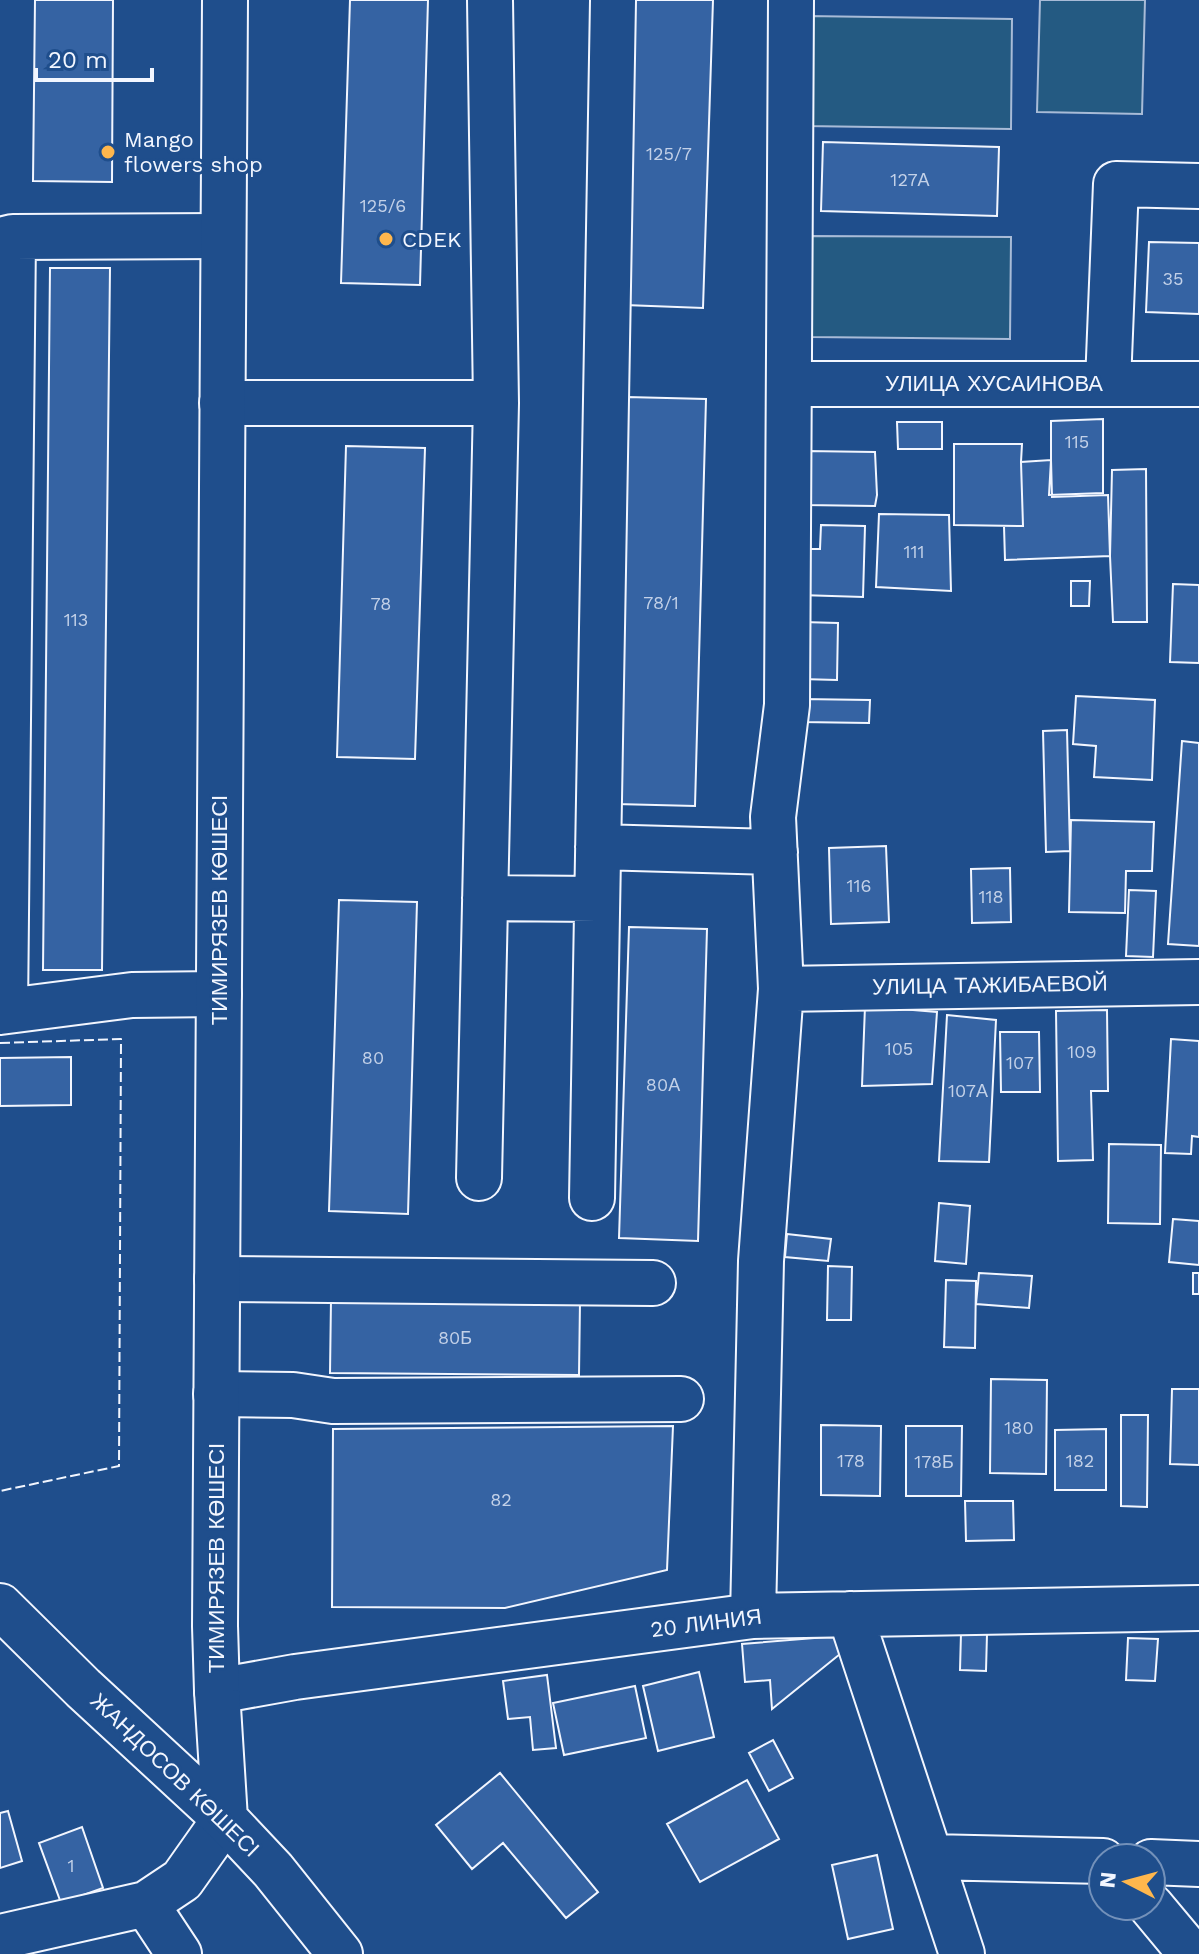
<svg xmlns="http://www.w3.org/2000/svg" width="1199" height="1954" font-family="'Work Sans',sans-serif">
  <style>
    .pitch { fill: #245a82; stroke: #a8bbd7; stroke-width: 2 }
    .building { fill: #3563a3; stroke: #f2f6ff; stroke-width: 2 }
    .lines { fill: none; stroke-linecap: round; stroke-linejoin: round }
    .minor-casing { stroke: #f2f6ff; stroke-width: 48 }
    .major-casing { stroke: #f2f6ff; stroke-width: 48 }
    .minor { stroke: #1f4e8c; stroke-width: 44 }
    .major { stroke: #1f4e8c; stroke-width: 44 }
    .fence { stroke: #f2f6ff; stroke-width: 2; stroke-dasharray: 10 4; stroke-linecap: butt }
    .poi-dot { fill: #ffb74d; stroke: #1f4e8c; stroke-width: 3 }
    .labels { text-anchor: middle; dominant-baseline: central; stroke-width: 6; stroke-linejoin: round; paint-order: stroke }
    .number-label { font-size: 18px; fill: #c3d1e8 }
    .poi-label { font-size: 22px; fill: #f2f6ff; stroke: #1f4e8c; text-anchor: start }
    .street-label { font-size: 22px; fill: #f2f6ff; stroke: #1f4e8c }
  </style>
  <rect width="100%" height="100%" fill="#1f4e8c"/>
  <path class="pitch" d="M1040 0H1145L1142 114 1037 112Z
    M807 16 1012 19 1011 129 805 126Z
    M812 236 1011 237 1010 339 811 337Z"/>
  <path class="building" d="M35 0H113L112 182 33 181Z
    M350 0H428L420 285 341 283Z
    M634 0H713L703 308 625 305Z
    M823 142 999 147 997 216 821 211Z
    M1149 242 1199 243V314L1146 312Z
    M50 268H110L102 970H43Z
    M627 397 706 399 695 806 616 804Z
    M1103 419V493L1049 495 1051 460V421Z
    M897 422H942V449H898Z
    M954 444H1022L1021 462 1023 526 954 525Z
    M346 446 425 448 415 759 337 757Z
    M806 451 875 452 877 495 875 506 805 505Z
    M1051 460 1052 497 1108 495 1110 556 1005 560 1004 526H1023L1021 462Z
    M1146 469 1147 622H1113L1110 556 1112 470Z
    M879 514 949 515 951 591 876 587Z
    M821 525 865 526 863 597 800 595 801 549H820Z
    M1071 581H1090L1089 606H1071Z
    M1173 584 1199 585V663L1170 662Z
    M802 622 838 623 837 680 801 679Z
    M1076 696 1155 700 1152 780 1094 777 1096 746 1073 744Z
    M801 699 870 700 869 723 801 722Z
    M1067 730 1070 851 1046 852 1043 731Z
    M1182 741 1199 743V946L1168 944Z
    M1071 820 1154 822 1152 871H1126L1125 913 1069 912Z
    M886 846 889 922 831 924 829 848Z
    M1010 868 1011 922 972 923 971 869Z
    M1129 890 1156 891 1153 957 1126 956Z
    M339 900 417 902 408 1214 329 1211Z
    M629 927 707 929 698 1241 619 1238Z
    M865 1006 937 1012 932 1084 862 1086Z
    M1107 1010 1108 1091H1091L1093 1160 1058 1161 1056 1011Z
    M947 1015 996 1020 989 1162 939 1161Z
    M1000 1032H1039L1040 1092H1001Z
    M1171 1039 1199 1041V1137L1192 1136 1191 1154 1165 1153Z
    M71 1057V1105L0 1106V1058Z
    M1109 1144 1161 1145 1160 1224 1108 1223Z
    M939 1203 970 1206 966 1264 935 1261Z
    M1173 1219 1199 1221V1265L1169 1262Z
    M787 1234 831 1239 828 1261 785 1257Z
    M828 1266 852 1267 851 1320H827Z
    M979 1273 1032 1276 1029 1308 976 1304Z
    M1193 1273H1199V1294H1193Z
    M946 1280 976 1281 975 1348 944 1347Z
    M331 1299 580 1301 579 1375 330 1373Z
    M991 1379 1047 1380 1046 1474 990 1473Z
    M1172 1389H1199V1465L1170 1464Z
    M1121 1415H1148L1147 1507 1121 1506Z
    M821 1425 881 1426 880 1496 821 1495Z
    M673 1426 667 1570 505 1608 332 1607 333 1429Z
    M906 1426H962L961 1496H906Z
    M1106 1429V1490H1055V1430Z
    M965 1501H1013L1014 1540 966 1541Z
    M961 1633 987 1634 986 1671 960 1670Z
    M839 1636 845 1650 772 1709 770 1680 745 1682 742 1644Z
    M1128 1638 1158 1639 1155 1681 1126 1680Z
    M699 1672 714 1737 658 1751 643 1686Z
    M547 1675 556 1748 533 1750 530 1717 508 1719 503 1681Z
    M635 1686 646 1738 564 1755 553 1703Z
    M773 1740 793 1778 769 1791 749 1753Z
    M500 1773 598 1892 566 1918 503 1843 472 1869 436 1825Z
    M747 1780 779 1839 700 1882 667 1824Z
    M8 1811 22 1861 0 1868V1813Z
    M82 1827 103 1888 61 1903 39 1843Z
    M877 1855 893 1929 848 1939 832 1865Z"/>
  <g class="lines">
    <g class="minor-casing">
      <path id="minor" d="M0 240 13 237 223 236
        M1108 383 1116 184 1199 186
        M789 384H1199
        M222 403H496
        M598 847 775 852
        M485 898 597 899
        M781 989 1199 982
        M5 1011 13 237
        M0 1012 132 995 219 994
        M479 1178 496 403 490 0
        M592 1198 613 1
        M217 1279 653 1283
        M216 1394 293 1395 333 1401 681 1399
        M850 1614 962 1954
        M753 1616 761 1261 781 989 773 817 787 705 791 0
        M217 1691 295 1677 753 1616 1199 1608
        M930 1857 1103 1861
        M1151 1862 1199 1864
        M146 1904 179 1954
        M1151 1906 1191 1954
        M0 1937 146 1904 182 1880 225 1819"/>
    </g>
    <g class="major-casing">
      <path id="major" d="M0 1606 83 1688 225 1819 273 1870 340 1954
        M225 1819 217 1691 215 1626 225 0"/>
    </g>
    <use href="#minor" class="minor"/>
    <use href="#major" class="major"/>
    <path class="fence" d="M0 1043 121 1039 119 1466 0 1491"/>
  </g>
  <g class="poi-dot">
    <circle cx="108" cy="152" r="8"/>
    <circle cx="386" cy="239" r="8"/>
  </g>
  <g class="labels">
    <g class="number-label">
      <text x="669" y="153">125/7</text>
      <text x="910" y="179">127А</text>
      <text x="383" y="205">125/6</text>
      <text x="1173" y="278">35</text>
      <text x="1077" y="441">115</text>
      <text x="914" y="551">111</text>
      <text x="661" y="602">78/1</text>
      <text x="381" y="603">78</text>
      <text x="76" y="619">113</text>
      <text x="859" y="885">116</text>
      <text x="991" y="896">118</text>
      <text x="899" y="1048">105</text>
      <text x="1082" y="1051">109</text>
      <text x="373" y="1057">80</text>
      <text x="1020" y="1062">107</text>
      <text x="663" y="1084">80А</text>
      <text x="968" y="1090">107А</text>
      <text x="455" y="1337">80Б</text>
      <text x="1019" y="1427">180</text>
      <text x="851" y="1460">178</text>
      <text x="1080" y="1460">182</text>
      <text x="934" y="1461">178Б</text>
      <text x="501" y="1499">82</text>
      <text x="71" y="1865">1</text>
    </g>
    <g class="poi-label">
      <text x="124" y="139">Mango<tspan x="124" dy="25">flowers shop</tspan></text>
      <text x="402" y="239">CDEK</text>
    </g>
    <g class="street-label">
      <text x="994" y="383">УЛИЦА ХУСАИНОВА</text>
      <text transform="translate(219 910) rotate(-90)">ТИМИРЯЗЕВ КӨШЕСІ</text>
      <text transform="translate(990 985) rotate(-1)">УЛИЦА ТАЖИБАЕВОЙ</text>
      <text transform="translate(216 1558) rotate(-90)">ТИМИРЯЗЕВ КӨШЕСІ</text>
      <text transform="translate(706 1623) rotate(-7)">20 ЛИНИЯ</text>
      <text transform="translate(175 1775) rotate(44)">ЖАНДОСОВ КӨШЕСІ</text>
    </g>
  </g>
  <g transform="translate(1127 1882) rotate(276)"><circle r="38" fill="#1f4e8c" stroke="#7391ba" stroke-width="2"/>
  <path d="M0-6L14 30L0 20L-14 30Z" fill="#ffb74d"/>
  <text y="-12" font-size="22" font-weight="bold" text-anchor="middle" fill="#f2f6ff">N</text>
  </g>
  <path d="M36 68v12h116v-12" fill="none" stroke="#f2f6ff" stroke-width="4"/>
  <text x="48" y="68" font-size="24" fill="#f2f6ff" stroke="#1f4e8c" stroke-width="6" paint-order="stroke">20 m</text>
</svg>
